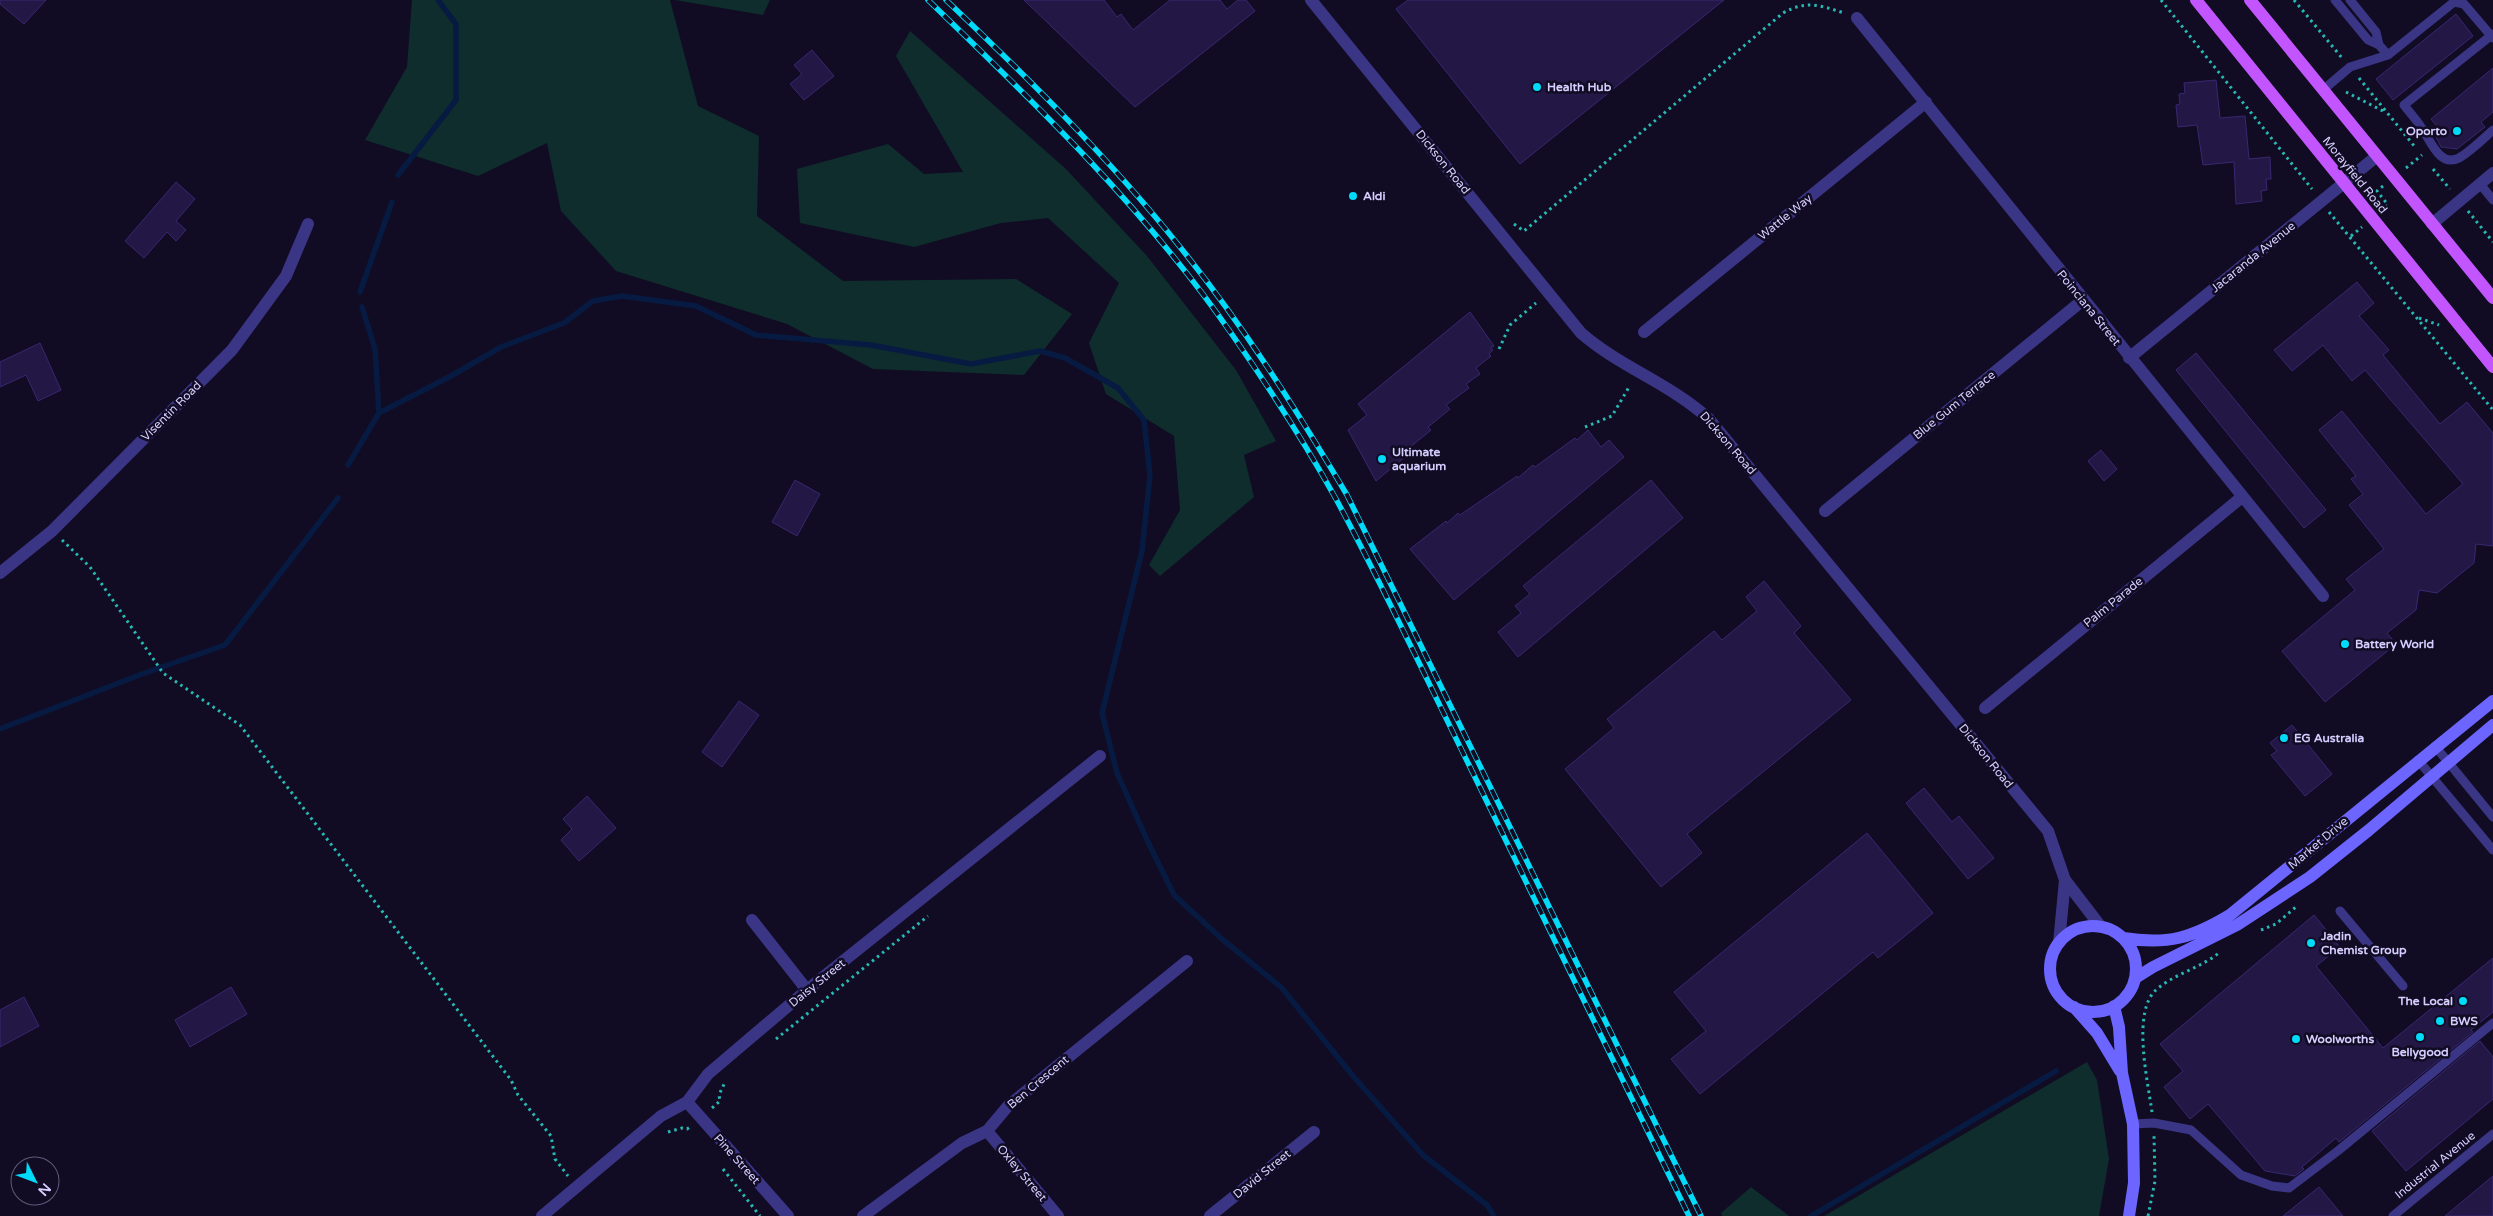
<svg xmlns="http://www.w3.org/2000/svg" width="2493" height="1216" font-family="'Varela Round',sans-serif">
  <style>
    .green { fill: #0f2d2d }
    .lines { fill: none; stroke-linecap: round; stroke-linejoin: round }
    .stream { stroke: #071b42; stroke-width: 5.5 }
    .building { fill: #221745; stroke: #382872 }
    .path { stroke: #27bab4; stroke-width: 3; stroke-dasharray: 2.5 4; stroke-linecap: butt }
    .lane { stroke: #3a3584; stroke-width: 9 }
    .street { stroke: #3a3584; stroke-width: 12 }
    .secondary { stroke: #6c65ff; stroke-width: 12 }
    .primary { stroke: #c355ff; stroke-width: 12 }
    .rail-casing { stroke: #00dbf9; stroke-width: 5.5 }
    .rail { stroke: #110c23; stroke-width: 4; stroke-dasharray: 11; stroke-linecap: butt }
    .poi-dot { fill: #00dbf9; stroke: #110c23; stroke-width: 2 }
    .labels { text-anchor: middle; dominant-baseline: central; stroke-width: 5; stroke-linejoin: round; paint-order: stroke }
    .poi-label { font-size: 12px; font-weight: bold; fill: #d5ceff; stroke: #110c23; text-anchor: start }
    .street-label { font-size: 12px; fill: #d5ceff; stroke: #110c23 }
  </style>
  <rect width="100%" height="100%" fill="#110c23"/>
  <path class="green" d="M412 0H670L698 106 759 136 757 216 843 281 1016 279 1072 314 1024 375 873 369 787 324 616 271 561 211 547 143 478 176 365 140 407 67Z
    M675 0H770L763 15Z
    M910 31 1066 169 1147 256 1236 370 1276 441 1244 455 1254 497 1160 576 1149 565 1180 510 1174 436 1106 394 1089 343 1119 283 1048 218 1001 223 914 247 800 223 797 169 888 144 924 174 963 172 896 56Z
    M2087 1062 2097 1080 2109 1159 2099 1216H1824Z
    M1751 1187 1789 1216H1722L1721 1213Z"/>
  <g class="lines">
    <path class="stream" d="M398 175 456 100V24L438 0
      M360 292 392 202
      M362 307 375 349 379 413
      M348 465 379 413 451 376 501 347 564 323 593 301 622 296 696 306 756 335 871 345 971 364 1040 351 1065 358 1118 388 1144 420 1150 475 1142 551 1102 713 1117 773 1147 840 1174 895 1222 939 1281 987 1353 1076 1423 1155 1487 1205 1494 1216
      M0 729 142 674 225 645 338 498
      M1811 1216 2056 1071"/>
  </g>
  <path class="building" d="M0 0H46L24 24 0 4Z
    M1024 0H1104L1117 17 1121 14 1133 30 1170 0H1220L1227 9 1238 0H1246L1255 11 1135 107Z
    M1408 0H1724L1520 164 1396 9Z
    M2456 14 2473 36 2393 100 2376 79Z
    M812 50 834 76 804 100 790 84 802 74 794 65Z
    M2493 68V112L2481 122 2485 127 2457 149 2441 147 2434 133 2439 129 2431 119Z
    M2216 80 2220 118 2245 116 2249 159 2270 157 2271 179H2266L2267 190 2261 191 2262 201 2236 204 2234 162 2203 165 2197 125 2178 127 2176 105 2180 104 2179 94 2185 93 2184 83Z
    M176 182 195 199 176 221 186 230 176 241 167 232 144 258 125 241Z
    M2357 282 2374 303 2359 316 2389 350 2383 355 2440 424 2467 402 2493 433V546L2476 544 2474 563 2437 593 2419 590 2416 610 2387 633 2396 644 2325 702 2282 651 2355 590 2346 579 2384 549 2349 505 2363 494 2351 479 2356 476 2319 430 2342 411 2426 514 2463 484 2365 370 2352 381 2323 345 2292 371 2274 350Z
    M1470 312 1494 346 1490 348 1493 350 1489 354 1491 356 1476 368 1480 374 1466 384 1469 388 1446 405 1450 409 1428 427 1431 430 1409 448 1412 451 1376 481 1348 430 1367 415 1358 404Z
    M40 343 61 390 38 401 26 375 0 387V362Z
    M2196 353 2326 510 2304 528 2176 370Z
    M1588 430 1601 447 1609 440 1624 457 1454 600 1410 549 1446 521 1447 523 1458 513 1460 515 1517 476 1518 478 1533 465 1535 467 1575 438 1577 440Z
    M2101 450 2117 469 2104 481 2088 461Z
    M795 480 820 494 797 536 772 522Z
    M1651 480 1683 518 1518 657 1498 632 1521 613 1515 606 1530 594 1523 586Z
    M1764 581 1801 626 1794 633 1851 700 1687 834 1702 853 1661 887 1565 769 1614 728 1607 719 1714 631 1722 640 1757 611 1746 597Z
    M739 701 759 715 722 767 702 752Z
    M2292 725 2332 774 2305 796 2271 755 2277 751 2270 743Z
    M1924 788 1952 822 1959 816 1994 858 1968 879 1906 803Z
    M587 796 616 828 579 861 561 840 572 829 563 819Z
    M1867 833 1933 913 1878 958 1873 952 1700 1094 1671 1059 1706 1031 1674 992Z
    M2314 915 2340 947 2316 966 2383 1048 2493 958V1012L2471 1030 2473 1032 2339 1142 2336 1138 2302 1167 2304 1169 2295 1176 2265 1171 2208 1104 2190 1119 2164 1087 2183 1071 2160 1044Z
    M231 987 247 1014 190 1047 175 1020Z
    M24 997 39 1026 0 1047V1010Z
    M2480 1041 2493 1057V1099L2406 1171 2372 1131Z
    M2493 1176V1216H2445Z
    M2319 1187 2343 1216H2283Z"/>
  <g class="lines">
    <path class="path" d="M2161 0 2312 189
      M2294 0 2342 58
      M2359 78 2415 147
      M2346 92 2385 112
      M2406 168 2422 155
      M2433 169 2450 189
      M2383 186 2377 191 2388 205 2384 209
      M2468 211 2493 242
      M2329 212 2493 410
      M1514 224 1524 231 1783 13C1807 0 1819 5 1844 13
      M2351 236 2362 227
      M2419 318 2439 325
      M1499 349 1510 325 1536 303
      M1585 427 1612 416 1629 387
      M62 540 90 567 163 673 240 725 511 1080 518 1095 551 1136 555 1159 568 1176
      M2261 930 2276 924 2297 906
      M776 1039 928 916
      M712 1108 720 1101 719 1095 725 1082
      M2152 1112C2148 1082 2131 1010 2157 989 2176 973 2201 968 2220 952
      M668 1132 682 1128 687 1129 690 1127
      M723 1169 760 1216
      M2148 1216 2155 1181 2154 1135"/>
    <path class="lane" d="M2335 0 2368 40 2379 45
      M2350 0 2376 32 2379 45 2388 55
      M2493 34 2404 105C2410 113 2416 119 2421 127 2430 139 2439 168 2459 158 2471 151 2483 139 2493 130
      M2323 90 2350 67 2388 55 2454 2 2464 4 2493 38
      M2480 184 2493 200
      M2435 746 2493 817
      M2418 760 2493 850
      M2340 911 2403 986
      M2133 1124 2154 1123 2191 1130 2241 1175 2272 1186 2289 1188 2339 1150 2493 1023
      M2393 1216 2493 1134"/>
    <path class="street" d="M1311 0 1581 333C1620 367 1671 384 1709 419L2048 831 2065 880 2101 927
      M1857 18 2323 596
      M2432 224 2493 173
      M1644 332 1926 102
      M2129 358 2377 156
      M1825 511 2083 300
      M0 573 52 531 232 350 286 276 308 224
      M1985 708 2242 497
      M752 920 807 990
      M2059 943 2065 880
      M687 1102 788 1216
      M987 1131 1058 1216
      M542 1216 661 1116 687 1102 708 1074 807 990 1100 756
      M863 1216 962 1143 987 1131 1008 1106 1187 961
      M1210 1216 1314 1132"/>
    <path class="secondary" d="M2050 969a43 43 0 1 1 86 0a43 43 0 1 1-86 0Z
      M2123 938C2168 945 2192 938 2230 915L2493 701
      M2137 977 2153 967 2237 925 2310 877 2369 830 2493 725
      M2114 1006 2119 1027 2122 1073 2133 1124 2134 1183 2129 1216
      M2074 1007 2097 1033 2120 1071"/>
    <path class="primary" d="M2196 0 2493 367
      M2250 0 2493 298"/>
    <g class="rail-casing">
      <path id="rail" d="M928 0C1036 104 1145 209 1231 333 1268 386 1304 441 1336 499 1383 586 1425 676 1469 765 1543 916 1616 1066 1689 1216
        M946 0C1028 78 1109 158 1180 247 1243 325 1296 409 1347 495L1701 1216"/>
    </g>
    <use href="#rail" class="rail"/>
  </g>
  <g class="poi-dot">
    <circle cx="1537" cy="87" r="5"/>
    <circle cx="2457" cy="131" r="5"/>
    <circle cx="1353" cy="196" r="5"/>
    <circle cx="1382" cy="459" r="5"/>
    <circle cx="2345" cy="644" r="5"/>
    <circle cx="2284" cy="738" r="5"/>
    <circle cx="2311" cy="943" r="5"/>
    <circle cx="2463" cy="1001" r="5"/>
    <circle cx="2440" cy="1021" r="5"/>
    <circle cx="2420" cy="1037" r="5"/>
    <circle cx="2296" cy="1039" r="5"/>
  </g>
  <g class="labels">
    <g class="poi-label">
      <text x="1547" y="87">Health Hub</text>
      <text x="2447" y="131" text-anchor="end">Oporto</text>
      <text x="1363" y="196">Aldi</text>
      <text x="1392" y="452">Ultimate<tspan x="1392" dy="14">aquarium</tspan></text>
      <text x="2355" y="644">Battery World</text>
      <text x="2294" y="738">EG Australia</text>
      <text x="2321" y="936">Jadin<tspan x="2321" dy="14">Chemist Group</tspan></text>
      <text x="2453" y="1001" text-anchor="end">The Local</text>
      <text x="2450" y="1021">BWS</text>
      <text x="2306" y="1039">Woolworths</text>
      <text x="2420" y="1052" text-anchor="middle">Bellygood</text>
    </g>
    <g class="street-label">
      <text transform="translate(1443 162) rotate(51)">Dickson Road</text>
      <text transform="translate(2355 175) rotate(51)">Morayfield Road</text>
      <text transform="translate(1785 217) rotate(-39)">Wattle Way</text>
      <text transform="translate(2253 257) rotate(-39)">Jacaranda Avenue</text>
      <text transform="translate(2089 308) rotate(51)">Poinciana Street</text>
      <text transform="translate(1954 405) rotate(-39)">Blue Gum Terrace</text>
      <text transform="translate(171 411) rotate(-45)">Visentin Road</text>
      <text transform="translate(1728 443) rotate(49)">Dickson Road</text>
      <text transform="translate(2113 602) rotate(-39)">Palm Parade</text>
      <text transform="translate(1986 756) rotate(51)">Dickson Road</text>
      <text transform="translate(2318 843) rotate(-40)">Market Drive</text>
      <text transform="translate(817 983) rotate(-39)">Daisy Street</text>
      <text transform="translate(1038 1082) rotate(-40)">Ben Crescent</text>
      <text transform="translate(737 1159) rotate(48)">Pine Street</text>
      <text transform="translate(2435 1165) rotate(-39)">Industrial Avenue</text>
      <text transform="translate(1022 1173) rotate(50)">Oxley Street</text>
      <text transform="translate(1262 1174) rotate(-39)">David Street</text>
    </g>
  </g>
  <g transform="translate(35 1181) rotate(132)"><circle r="24" fill="#110c23" stroke="#5f5a7b"/>
  <path d="M0-4L9 19L0 12L-9 19Z" fill="#00dbf9"/>
  <text y="-8" font-size="14" font-weight="bold" text-anchor="middle" fill="#d5ceff">N</text>
  </g>
</svg>
